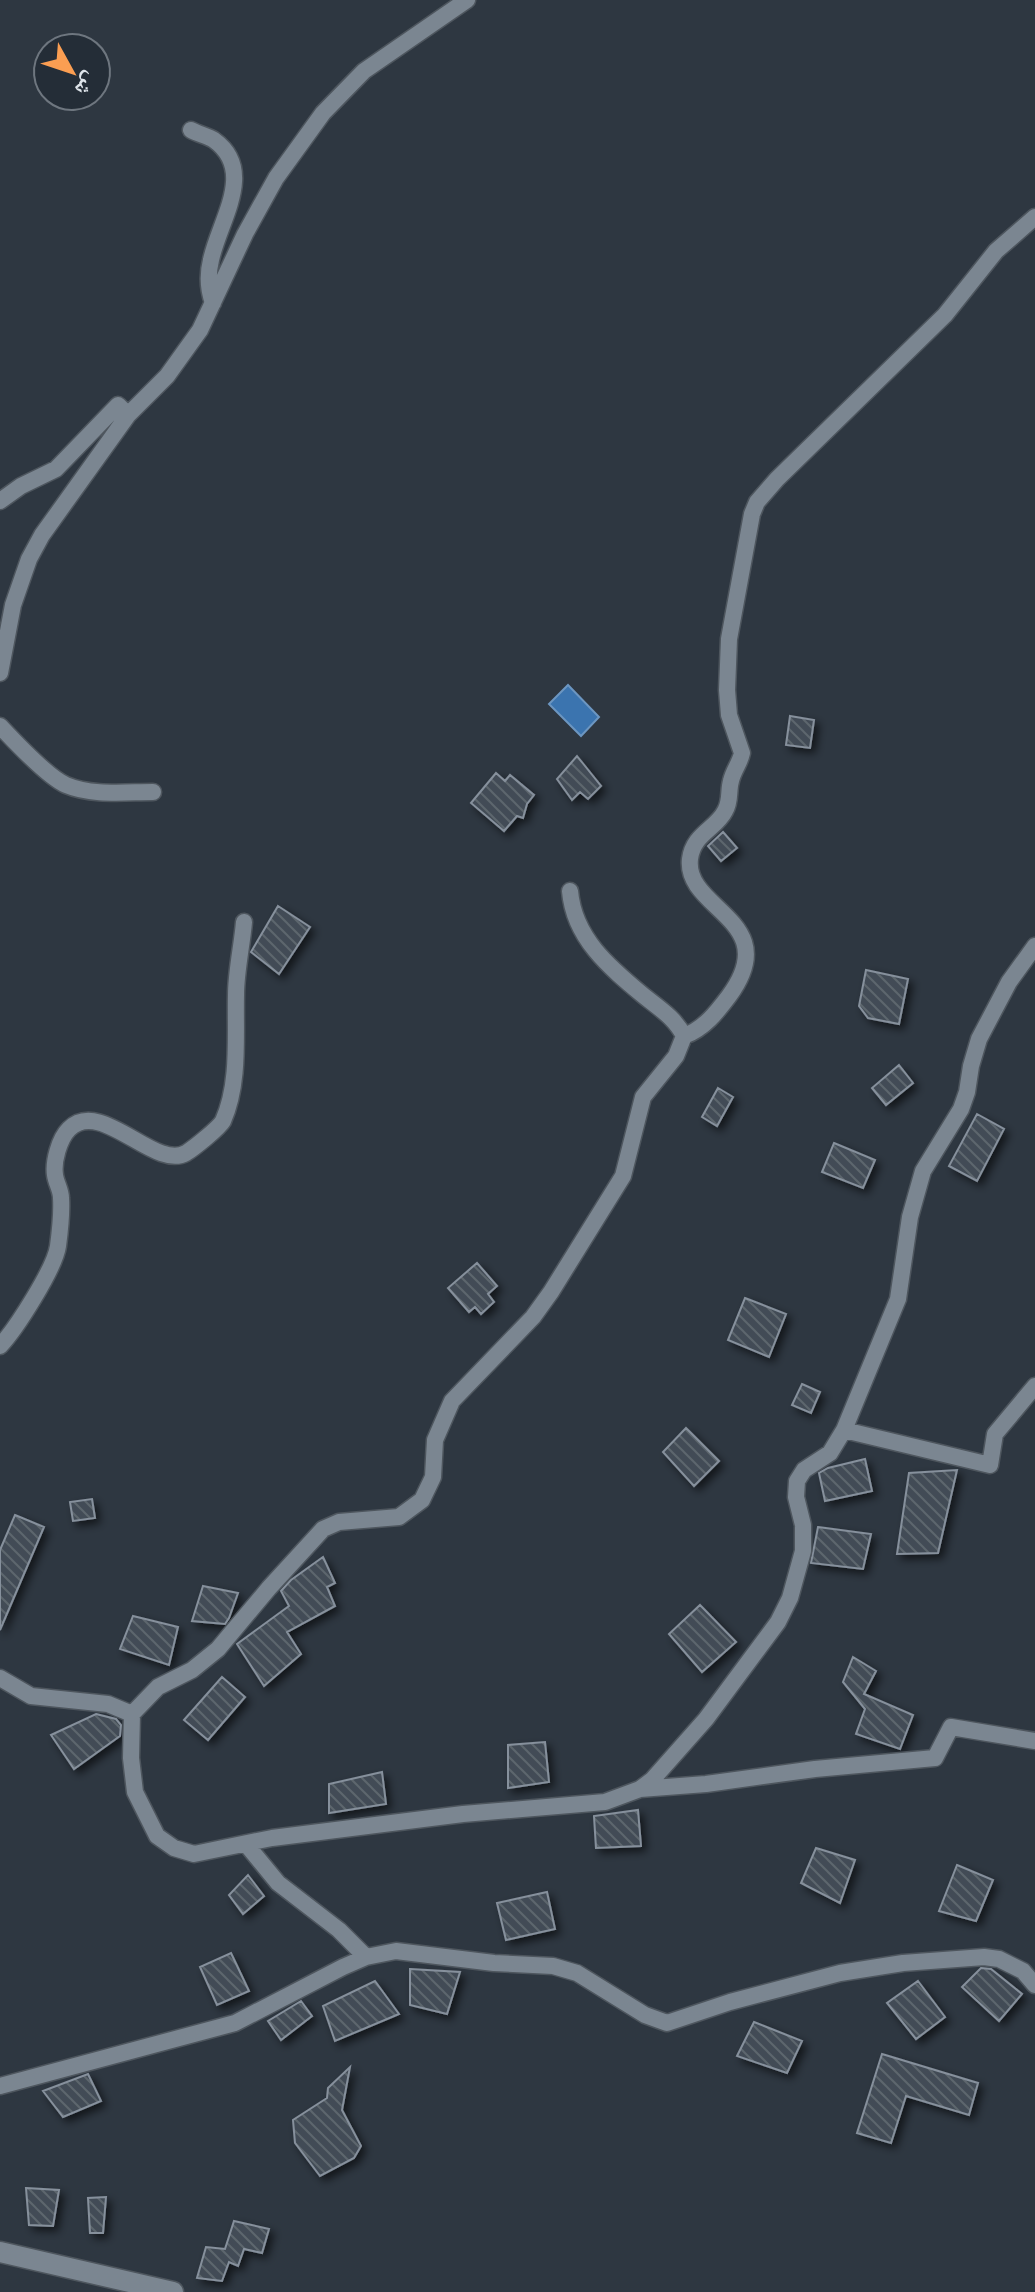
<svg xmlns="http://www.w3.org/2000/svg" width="1035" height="2292" font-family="'Golos Text','Noto Naskh Arabic',sans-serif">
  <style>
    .water { fill: #3b74af; stroke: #6c96c1; stroke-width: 2 }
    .building { fill: url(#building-back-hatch); stroke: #86909c; stroke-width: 2; filter: url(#shadow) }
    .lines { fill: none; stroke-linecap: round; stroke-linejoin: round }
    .minor-casing { stroke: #4e565e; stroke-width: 19 }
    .tertiary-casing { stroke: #4e565e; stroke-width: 23 }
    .minor { stroke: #7b8691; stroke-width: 16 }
    .tertiary { stroke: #7b8691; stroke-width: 20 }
  </style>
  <defs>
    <pattern id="building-back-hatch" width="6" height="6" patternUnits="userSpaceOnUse" patternTransform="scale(2)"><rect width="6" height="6" fill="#424c56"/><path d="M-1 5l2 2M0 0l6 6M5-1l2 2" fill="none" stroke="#5d666e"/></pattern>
    <filter id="shadow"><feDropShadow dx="4.5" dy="4.5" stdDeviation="4" flood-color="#0009"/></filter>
  </defs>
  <rect width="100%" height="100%" fill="#2e3741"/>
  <path class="water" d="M568 685 599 717 581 736 549 704Z"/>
  <path class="building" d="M790 716 814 720 810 748 786 745Z
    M577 756 601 786 588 799 580 792 572 800 557 779Z
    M496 773 505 781 510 775 534 795 527 804 523 818 517 816 504 831 471 803Z
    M723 832 737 848 721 861 708 846Z
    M278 906 310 927 279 974 251 952Z
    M866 970 908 979 899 1024 868 1018 859 1006Z
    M899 1065 913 1083 886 1105 872 1088Z
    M718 1088 733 1097 717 1126 702 1117Z
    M977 1114 1004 1129 977 1181 949 1166Z
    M834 1143 875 1160 863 1188 822 1172Z
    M477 1263 497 1286 488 1294 494 1302 481 1314 475 1307 469 1312 448 1288Z
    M745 1298 786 1314 769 1357 728 1340Z
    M802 1384 820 1392 811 1413 792 1405Z
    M686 1428 719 1461 694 1486 663 1452Z
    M865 1459 872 1491 825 1501 819 1473 828 1468Z
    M957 1470 938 1553 897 1554 909 1473Z
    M92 1499 95 1518 73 1521 70 1502Z
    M15 1515 44 1527 0 1630V1550Z
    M818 1527 871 1534 863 1569 811 1563Z
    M323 1557 335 1583 327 1587 335 1606 287 1632 301 1654 264 1686 237 1644 289 1606 281 1591 291 1580Z
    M203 1586 238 1593 229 1618 225 1624 192 1621Z
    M700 1605 736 1642 702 1672 669 1634Z
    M133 1616 178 1627 169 1665 120 1649Z
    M853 1657 876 1671 864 1694 913 1715 900 1749 856 1734 865 1709 843 1682Z
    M222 1677 245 1697 208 1740 184 1720Z
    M96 1714 116 1719 121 1725 120 1736 74 1769 51 1735Z
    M545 1742 549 1782 508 1788V1745Z
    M382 1772 386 1804 329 1813V1784Z
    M638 1810 641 1846 596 1848 594 1816Z
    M816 1848 855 1860 840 1903 801 1883Z
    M957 1865 993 1880 976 1921 939 1911Z
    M248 1875 264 1896 243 1914 229 1895Z
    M547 1892 555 1929 506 1940 497 1903Z
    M231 1953 249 1991 217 2005 200 1967Z
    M981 1968 991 1969 1022 1994 999 2021 962 1987Z
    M410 1969 460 1972 447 2014 410 2005Z
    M375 1981 399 2014 335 2041 323 2006Z
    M918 1981 945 2017 916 2039 887 2003Z
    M301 2001 312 2016 281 2040 268 2021Z
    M754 2022 802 2041 787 2073 737 2056Z
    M882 2054 978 2083 969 2115 906 2096 891 2143 857 2133Z
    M350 2067 342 2110 361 2146 354 2158 320 2176 295 2143 293 2120 327 2098 328 2088Z
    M88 2074 101 2101 63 2117 43 2091Z
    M26 2188 59 2190 53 2226 29 2225Z
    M106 2197 103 2233H90L88 2198Z
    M234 2221 269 2229 262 2253 244 2249 238 2266 229 2262 222 2281 197 2278 206 2247 225 2249Z"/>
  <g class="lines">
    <g class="minor-casing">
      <path id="minor" d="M191 130C198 134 208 136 214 140 257 171 219 221 211 260 207 276 208 289 213 303
        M0 501 21 486 56 469 118 405 128 415
        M0 673 13 605 29 559 42 535 128 415 167 376 200 330 245 234 276 178 323 113 364 71 467 0
        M0 726C14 741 48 777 66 785 92 796 125 792 153 792
        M684 1036C704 1029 717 1012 729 996 785 920 684 910 690 859 693 834 716 829 725 811 731 801 728 791 731 781 733 771 740 763 742 753L729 715 727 690 729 639 752 514 757 502 777 479 945 315 996 251 1035 217
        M0 1346C16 1329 55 1268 58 1246 60 1231 62 1213 61 1198 61 1190 56 1183 55 1175 53 1162 59 1139 69 1129 101 1097 155 1171 186 1153 194 1148 219 1128 223 1121 240 1083 235 1035 236 995 236 971 242 946 244 922
        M844 1430 990 1465 995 1434 1035 1386
        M0 1678 31 1696 108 1704 132 1714 131 1758 135 1792 157 1836 174 1848 194 1854 272 1838 463 1814 605 1802 640 1789 652 1780 706 1719 778 1622 790 1598 803 1551V1525L796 1497 797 1481 804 1470 830 1453 844 1430 898 1299 910 1217 923 1171 961 1109 967 1092 971 1066 979 1039 1009 982 1035 946
        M132 1714 158 1687 192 1670 218 1649 269 1588 323 1529 339 1522 399 1517 422 1500 433 1477 435 1440 452 1401 533 1317 551 1292 623 1176 643 1097 676 1056 684 1036C675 1018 659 1008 644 996 609 967 574 938 570 891
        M640 1789 706 1784 815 1769 935 1758 951 1727 1035 1741
        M246 1844 278 1883 339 1930 366 1957
        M0 2086 235 2023 343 1967 366 1957 396 1951 494 1963 553 1966 577 1973 645 2015 667 2023 730 2002 840 1973 903 1963 984 1957 999 1959 1023 1971 1035 1985"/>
    </g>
    <g class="tertiary-casing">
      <path id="tertiary" d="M0 2252 173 2292"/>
    </g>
    <use href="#minor" class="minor"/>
    <use href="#tertiary" class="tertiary"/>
  </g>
  <g transform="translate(72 72) rotate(130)"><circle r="38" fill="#242d37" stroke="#6e767f" stroke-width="2"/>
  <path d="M0-6L14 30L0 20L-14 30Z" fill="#fb9e52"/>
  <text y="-12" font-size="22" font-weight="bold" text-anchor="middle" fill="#dee4ea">ش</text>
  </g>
</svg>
